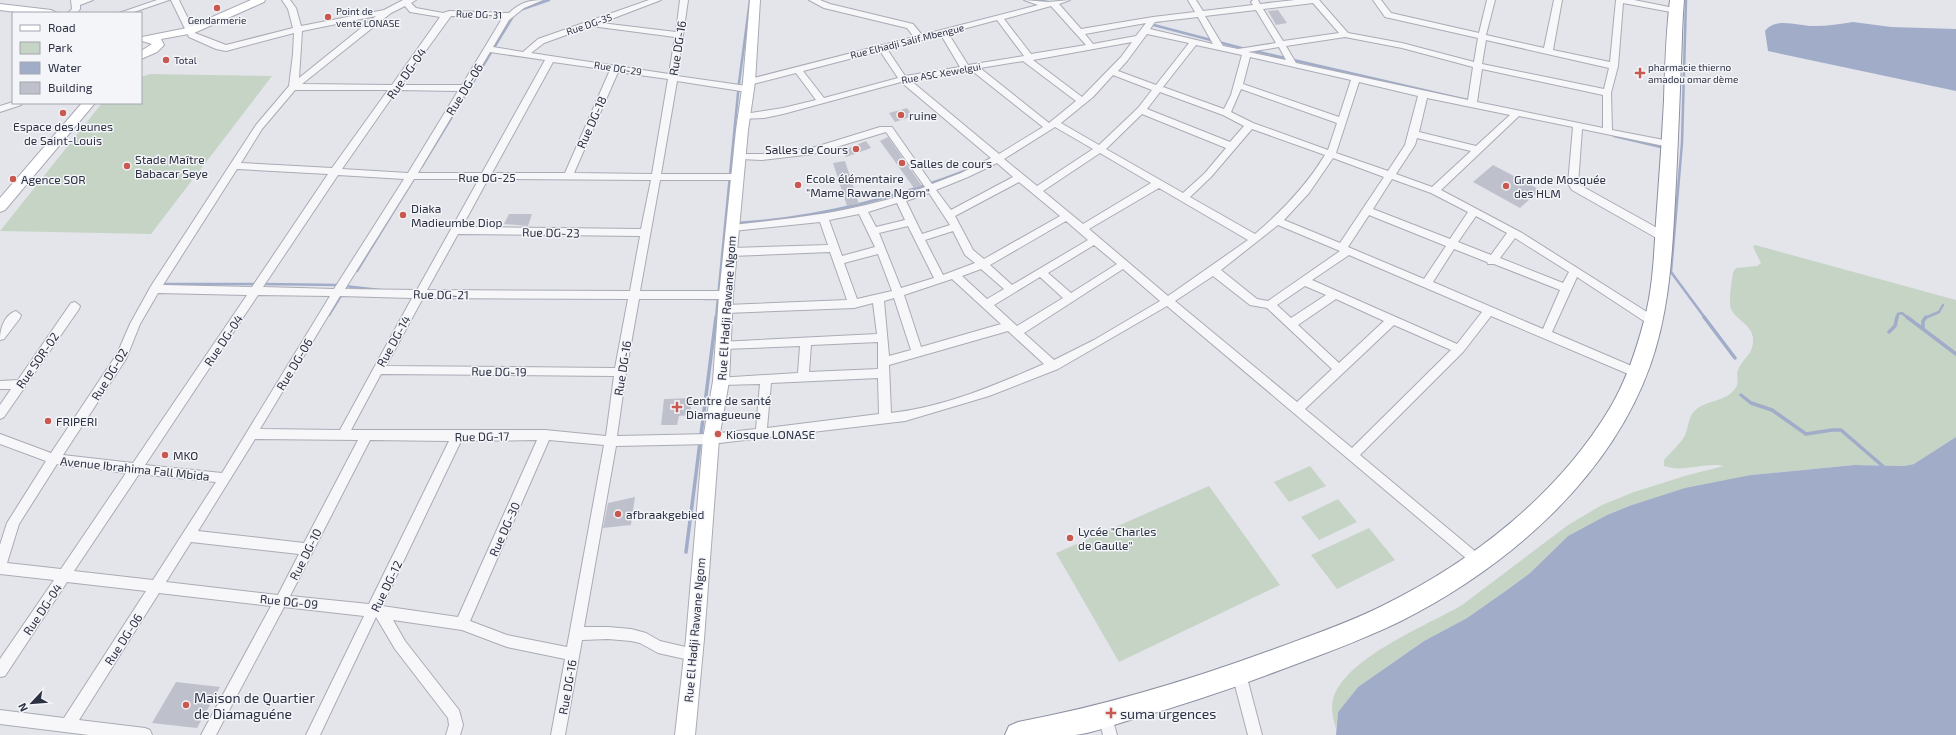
<svg xmlns="http://www.w3.org/2000/svg" width="1956" height="735" font-family="'Exo 2',sans-serif">
  <style>
    .green { fill: #c6d4c6 }
    .water { fill: #a1acc9 }
    .lines { fill: none; stroke-linecap: round; stroke-linejoin: round }
    .stream-far1 { stroke: #a1acc9; stroke-width: 2.5 }
    .stream { stroke: #a1acc9; stroke-width: 3.5 }
    .building { fill: #bec0cb }
    .street-casing { stroke: #a9abb5; stroke-width: 2 }
    .secondary-casing { stroke: #a9abb5; stroke-width: 2 }
    .highway-casing { stroke: #8c90a1; stroke-width: 2 }
    .street { fill: #f7f7f9; fill-rule: evenodd }
    .secondary { fill: #fff; fill-rule: evenodd }
    .highway { fill: #fff; fill-rule: evenodd }
    .poi-dot { fill: #c85951; stroke: #f4f5f8; stroke-width: 1.5 }
    .labels { text-anchor: middle; dominant-baseline: central; stroke-width: 3; stroke-linejoin: round; paint-order: stroke }
    .far-poi-label { font-size: 10px; fill: #2c3043; stroke: #f4f5f8; text-anchor: start }
    .far-street-label { font-size: 10px; fill: #2c3043; stroke: #f4f5f8 }
    .street-label { font-size: 12px; fill: #2c3043; stroke: #f4f5f8 }
    .poi-label { font-size: 12px; fill: #2c3043; stroke: #f4f5f8; text-anchor: start }
    .near-poi-label { font-size: 14px; fill: #2c3043; stroke: #f4f5f8; text-anchor: start }
  </style>
  <rect width="100%" height="100%" fill="#e4e5eb"/>
  <path class="green" d="M150 74 272 76 151 234 0 231 102 103H141V77Z
    M1755 245 1956 300V437L1915 464 1904 466 1854 465 1751 475 1629 506 1607 515 1568 536 1530 573 1507 590 1467 618 1424 641 1358 687 1338 712 1336 729C1333 718 1330 707 1334 696 1349 656 1428 625 1462 605L1568 525 1602 505 1634 492 1688 475 1724 466C1705 462 1683 473 1664 466V460C1670 453 1679 445 1684 437 1688 430 1688 420 1692 414 1703 398 1729 404 1737 385 1739 380 1736 374 1738 370 1744 356 1754 355 1753 338 1752 325 1736 320 1731 309 1728 301 1732 281 1733 272L1736 268 1757 266 1761 263 1753 247Z
    M1310 466 1326 486 1289 502 1274 482Z
    M1209 486 1280 585 1119 662 1056 553Z
    M1338 499 1357 522 1319 540 1301 517Z
    M1369 528 1395 560 1337 589 1311 555Z"/>
  <path class="water" d="M1853 22 1891 27 1956 29V91L1768 51 1765 31C1776 16 1800 27 1815 26 1828 26 1840 24 1853 22Z
    M1956 437V735H1336L1338 712 1358 687 1424 641 1467 618 1507 590 1530 573 1568 536 1607 515 1629 506 1685 488 1751 475 1854 465 1904 466 1914 464Z"/>
  <g class="lines">
    <path class="stream-far1" d="M1036 0 1048 2
      M1686 0 1682 143 1671 272 1705 318
      M520 10 549 0
      M1141 23 1161 21
      M1150 24 1245 49
      M1250 50 1467 100
      M1614 136 1665 148
      M422 166 515 13
      M735 223C815 219 895 198 970 169
      M357 271 416 175
      M160 284H257
      M262 284 339 285
      M344 286 380 290
      M704 299H718
      M329 315 342 294
      M716 318 739 83 750 0
      M1897 318 1898 314 1902 313 1908 318
      M1925 318 1939 312 1943 305"/>
    <path class="stream" d="M1704 317 1735 358
      M1907 317 1956 354
      M1923 328V321L1926 317
      M1889 332 1895 326 1897 317
      M1741 395 1751 403 1772 410 1806 434 1832 430H1841L1885 468
      M58 463 74 466
      M686 552 716 317"/>
  </g>
  <path class="building" d="M1278 10 1287 23 1276 25 1268 11Z
    M907 108 913 116 895 122 889 113Z
    M888 137 922 186 914 188 880 141Z
    M866 141 871 148 846 157 841 151Z
    M845 161 859 204 847 206 833 163Z
    M1493 165 1540 190 1520 208 1473 182Z
    M509 214H532L528 226 504 224Z
    M692 398 690 415 679 416 677 425H661L664 399Z
    M635 497 631 525 603 528 608 503Z
    M176 682 220 687 197 728 152 723Z"/>
  <g class="lines">
    <g class="street-casing">
      <path id="street" d="M71 0H93L80 5V9L77 13H68L72 9Z
        M157 0H169L131 13H119Z
        M171 0H179L195 33 226 45 293 28 288 9 282 0H290L296 8 301 26 384 10 403 0H416L411 3 416 8 443 13 449 11 509 13C520 3 528 0 543 0L524 8 509 20 493 47 523 52 538 39 649 0H661L601 23 676 32 680 0H688L677 76 747 86 751 89 747 92 677 81 661 174H738L743 177 738 180H660L640 291H726L731 295 726 299H639L626 372 617 436 711 434 756 429 760 384 721 385 717 384 715 381 717 378 798 373 800 346 724 349 720 348 719 345 720 342 877 334 873 303 854 308 726 313 721 309 726 305 847 300 830 252 731 256 726 252 731 248 828 245 820 222 733 231 728 228 733 225C798 218 863 211 925 187L886 132 813 154 762 160 740 159 735 156 737 154H762L812 148 880 127H892L932 184 961 173 991 158 901 82 783 114 764 118 741 119V115L744 114 783 108 816 100 796 73 749 85 745 82 746 80 914 37 907 28 824 8 809 0H820L830 4 913 24 922 35 1038 5 1024 0 1048 2 1070 0 1059 4 1081 29 1153 17 1195 12 1188 0H1196L1203 11 1253 5 1251 2 1253 0H1258L1260 4 1295 0H1319L1348 33 1402 43 1474 62 1478 38 1385 17 1373 0H1381L1391 13 1479 33 1487 0H1495L1486 35 1544 48 1554 0H1562L1553 50 1610 62 1616 0H1634L1679 9 1680 11 1676 13 1623 3 1618 66 1611 93 1612 130 1669 141 1674 144 1669 147 1582 129 1578 184 1668 234 1669 237 1668 240H1660L1572 190 1568 184 1573 127 1519 116 1441 190 1522 233 1658 319 1659 322 1658 325H1650L1577 277 1552 332 1641 370 1643 373 1641 376H1633L1491 316 1463 352 1360 455 1482 557 1484 561 1482 565 1478 567 1474 565 1167 306 1058 369 989 396 905 421 711 444 616 446 584 627H608L631 629 646 633 660 641 694 649 699 651 701 655 699 659 694 661 658 653 640 643 631 641 608 639 582 640 565 735H551L565 659 507 647 462 630 393 620 405 641 459 710 463 725 460 735H446L449 725 448 718 395 649 376 617 320 735H306L364 616 284 607 216 735H201L271 606 159 593 79 720 145 728 150 730 152 735H89L0 724V710L64 718 146 591 67 582 5 676 0 677V659L54 580 0 574V545L7 523 46 461 0 444V434L51 453 117 354 130 324 151 286 256 125 289 86 293 54 294 33 226 51 216 49 189 37ZM1313 3 1339 33 1283 41 1263 9ZM405 6 410 12 440 17 392 85 302 84 391 13ZM1051 6 1086 45 1031 54 1004 19ZM1256 10 1276 43 1238 49 1223 46 1205 16ZM376 16 299 78 302 31ZM451 16 503 17 462 85H401ZM1198 17 1213 44 1150 29 1155 22ZM997 20 1024 56 968 65 948 33ZM1146 23 1136 36 1093 44 1085 34ZM591 26 675 37 669 74 531 53 544 43ZM1147 34 1189 43 1156 85 1118 71 1127 61ZM941 35 960 67 905 76 887 49ZM1345 37 1402 48 1473 67 1468 100 1296 63 1286 46ZM1486 40 1609 68 1604 89 1482 64ZM1132 42 1121 57 1082 97 1033 60ZM1196 45 1242 55 1231 95 1224 109 1163 87ZM1279 47 1286 60 1248 52ZM880 51 898 78 824 98 803 71ZM490 52 545 60 482 173H418ZM1250 57 1351 80 1339 117 1243 84ZM1023 61 1076 101 1049 123 980 68ZM553 62 610 70 565 173H492ZM1482 69 1603 95V128L1477 102ZM971 70 1043 127 999 154 910 80ZM618 72 668 79 652 174 574 173ZM1113 75 1152 90 1138 108 1099 145 1061 123 1093 97ZM1359 82 1418 96 1405 145 1388 171 1336 153ZM1241 89 1337 123 1328 150 1253 123 1231 112ZM295 90H388L332 168 241 163 262 129ZM397 90 458 91 408 173 342 169ZM1160 92 1223 115 1244 126 1230 142 1147 109ZM1427 98 1510 115 1476 146 1419 132ZM1142 114 1226 148 1205 173 1183 193 1106 149ZM1055 127 1093 149 1037 186 1004 159ZM1252 129 1325 155C1306 186 1282 211 1255 234L1190 197 1211 177ZM1417 138 1471 151 1432 187 1396 174 1415 145ZM1100 153 1151 183 1083 224 1043 191ZM1333 158 1384 177 1340 243 1284 220 1309 193ZM997 163 1013 177 951 210 936 190 968 177ZM237 169 328 174 252 287 163 285ZM338 175 404 179 334 289 263 287ZM414 179H479L417 290 345 289ZM488 179 651 180 641 229 462 227ZM1392 179 1431 193 1468 212 1450 239 1373 209ZM1019 182 1060 216 984 259 973 250 955 216ZM1159 188 1248 240 1168 296 1089 229ZM929 193 950 225 922 234 906 201ZM897 203 905 220 876 227 868 212ZM859 214 875 247 842 256 829 220ZM1369 215 1446 246 1424 279 1348 247ZM1476 216 1507 233 1491 255 1458 242ZM1066 221 1088 240 1012 285 990 265ZM1278 225 1340 251 1268 301 1257 299 1221 270ZM908 226 934 278 901 288 879 233ZM953 231 965 255 975 263 943 275 925 240ZM458 234 640 236 630 291 427 290ZM1515 238 1569 272 1563 283 1500 258ZM1094 245 1117 264 1071 293 1048 273ZM1454 249 1487 262 1488 264H1494L1560 290 1543 329 1433 282ZM878 254 892 291 857 299 844 263ZM1349 255 1482 312 1457 344 1312 280ZM981 269 1004 289 987 299 962 276ZM1123 269 1160 301 1094 340 1054 360 1024 333ZM1213 276 1250 305 1267 308 1332 369 1297 402 1175 301ZM1040 277 1063 298 1017 326 994 305ZM952 279 1001 324 921 347 904 295ZM1305 286 1326 295 1291 318 1277 305ZM158 293 247 295 133 463 63 455 126 359 140 324ZM258 295 330 296 222 473 145 465ZM340 296 412 298 340 430 260 429ZM423 298 628 299 615 368 386 366ZM894 298 911 350 889 356 884 301ZM1336 299 1384 321 1339 363 1298 325ZM1394 325 1451 350 1352 448 1305 409ZM1008 331 1044 364C996 385 944 407 891 413L889 365ZM878 342V369L809 372 811 345ZM381 374 614 376 606 436 545 430H351ZM878 378 879 414 767 428 771 383ZM255 439 358 440 304 543 198 531ZM370 440 449 441 369 604 290 596ZM537 440 458 617 382 606 461 441ZM549 440 604 445 567 647 507 635 470 621ZM57 464 126 473 61 569 7 563 19 524ZM139 474 216 482 153 580 74 571ZM191 542 299 554 278 595 166 582Z
        M13 102 22 103 21 105 0 112V106Z
        M75 302 80 306 79 309 4 417 0 419V405L11 389H0V381L18 380 71 303Z
        M16 311 21 315 20 318 4 339 0 340C0 329 4 315 16 311Z
        M1239 668 1244 669 1246 674 1262 735H1248L1232 674 1234 669Z
        M1105 708 1110 710 1117 735H1103L1098 715 1100 710Z"/>
    </g>
    <g class="secondary-casing">
      <path id="secondary" d="M251 0H265L264 2 194 33 161 39 164 45 157 52 141 59V51L152 44 142 41V37L187 28Z
        M750 0H760L755 82 748 130 733 295 729 381 719 439 704 639 695 735H675L686 639 703 439 713 381 719 295 736 130 743 82Z
        M0 4 51 10 57 13H23L0 10Z
        M82 103H95L5 210 0 212V198Z"/>
    </g>
    <g class="highway-casing">
      <path id="highway" d="M1670 0H1684C1682 21 1682 42 1681 63 1679 115 1677 167 1674 219 1671 270 1667 318 1650 366 1609 480 1506 568 1401 621 1358 642 1312 658 1267 675 1222 692 1176 707 1130 720 1112 725 1093 733 1075 735 1052 735 1028 735 1005 735L1009 726 1018 722C1103 706 1187 681 1269 651 1307 637 1346 624 1382 606 1472 562 1558 495 1610 408 1626 381 1636 351 1644 321 1653 289 1654 255 1656 222 1659 181 1662 140 1664 100 1665 67 1666 33 1670 0Z"/>
    </g>
    <use href="#street" class="street"/>
    <use href="#secondary" class="secondary"/>
    <use href="#highway" class="highway"/>
  </g>
  <g class="poi-dot">
    <circle cx="217" cy="8" r="4"/>
    <circle cx="328" cy="17" r="4"/>
    <circle cx="166" cy="60" r="4"/>
    <path d="M1638 67h4v4h4v4h-4v4h-4v-4h-4v-4h4z"/>
    <circle cx="63" cy="113" r="4"/>
    <circle cx="901" cy="115" r="4"/>
    <circle cx="856" cy="149" r="4"/>
    <circle cx="902" cy="163" r="4"/>
    <circle cx="127" cy="166" r="4"/>
    <circle cx="13" cy="179" r="4"/>
    <circle cx="798" cy="185" r="4"/>
    <circle cx="1506" cy="186" r="4"/>
    <circle cx="403" cy="215" r="4"/>
    <path d="M675 401h4v4h4v4h-4v4h-4v-4h-4v-4h4z"/>
    <circle cx="48" cy="421" r="4"/>
    <circle cx="718" cy="434" r="4"/>
    <circle cx="165" cy="455" r="4"/>
    <circle cx="618" cy="514" r="4"/>
    <circle cx="1070" cy="538" r="4"/>
    <circle cx="186" cy="705" r="4"/>
    <path d="M1109 707h4v4h4v4h-4v4h-4v-4h-4v-4h4z"/>
  </g>
  <g class="labels">
    <g class="far-poi-label">
      <text x="336" y="11">Point de<tspan x="336" dy="12">vente LONASE</tspan></text>
      <text x="217" y="20" text-anchor="middle">Gendarmerie</text>
      <text x="174" y="60">Total</text>
      <text x="1648" y="67">pharmacie thierno<tspan x="1648" dy="12">amadou omar dème</tspan></text>
    </g>
    <g class="far-street-label">
      <text transform="translate(479 14) rotate(2)">Rue DG-31</text>
      <text transform="translate(589 24) rotate(-19)">Rue DG-35</text>
      <text transform="translate(907 41) rotate(-14)">Rue Elhadji Salif Mbengue</text>
      <text transform="translate(618 68) rotate(9)">Rue DG-29</text>
      <text transform="translate(941 73) rotate(-10)">Rue ASC Xewelgui</text>
    </g>
    <g class="street-label">
      <text transform="translate(677 48) rotate(-81)">Rue DG-16</text>
      <text transform="translate(406 73) rotate(-55)">Rue DG-04</text>
      <text transform="translate(464 89) rotate(-58)">Rue DG-06</text>
      <text transform="translate(591 122) rotate(-66)">Rue DG-18</text>
      <text x="487" y="177">Rue DG-25</text>
      <text transform="translate(551 232) rotate(1)">Rue DG-23</text>
      <text transform="translate(441 294) rotate(1)">Rue DG-21</text>
      <text transform="translate(726 308) rotate(-86)">Rue El Hadji Rawane Ngom</text>
      <text transform="translate(223 340) rotate(-56)">Rue DG-04</text>
      <text transform="translate(393 341) rotate(-61)">Rue DG-14</text>
      <text transform="translate(37 360) rotate(-55)">Rue SOR-02</text>
      <text transform="translate(294 364) rotate(-59)">Rue DG-06</text>
      <text transform="translate(622 368) rotate(-81)">Rue DG-16</text>
      <text transform="translate(499 371) rotate(1)">Rue DG-19</text>
      <text transform="translate(109 374) rotate(-59)">Rue DG-02</text>
      <text transform="translate(482 436) rotate(-1)">Rue DG-17</text>
      <text transform="translate(135 468) rotate(6)">Avenue Ibrahima Fall Mbida</text>
      <text transform="translate(504 529) rotate(-66)">Rue DG-30</text>
      <text transform="translate(305 554) rotate(-63)">Rue DG-10</text>
      <text transform="translate(386 586) rotate(-64)">Rue DG-12</text>
      <text transform="translate(289 601) rotate(6)">Rue DG-09</text>
      <text transform="translate(42 609) rotate(-56)">Rue DG-04</text>
      <text transform="translate(694 630) rotate(-85)">Rue El Hadji Rawane Ngom</text>
      <text transform="translate(123 639) rotate(-57)">Rue DG-06</text>
      <text transform="translate(567 687) rotate(-80)">Rue DG-16</text>
    </g>
    <g class="poi-label">
      <text x="909" y="115">ruine</text>
      <text x="63" y="126" text-anchor="middle">Espace des Jeunes<tspan x="63" dy="14">de Saint-Louis</tspan></text>
      <text x="848" y="149" text-anchor="end">Salles de Cours</text>
      <text x="135" y="159">Stade Maître<tspan x="135" dy="14">Babacar Seye</tspan></text>
      <text x="910" y="163">Salles de cours</text>
      <text x="806" y="178">Ecole élémentaire<tspan x="806" dy="14">"Mame Rawane Ngom"</tspan></text>
      <text x="21" y="179">Agence SOR</text>
      <text x="1514" y="179">Grande Mosquée<tspan x="1514" dy="14">des HLM</tspan></text>
      <text x="411" y="208">Diaka<tspan x="411" dy="14">Madieumbe Diop</tspan></text>
      <text x="686" y="400">Centre de santé<tspan x="686" dy="14">Diamagueune</tspan></text>
      <text x="56" y="421">FRIPERI</text>
      <text x="726" y="434">Kiosque LONASE</text>
      <text x="173" y="455">MKO</text>
      <text x="626" y="514">afbraakgebied</text>
      <text x="1078" y="531">Lycée "Charles<tspan x="1078" dy="14">de Gaulle"</tspan></text>
    </g>
    <g class="near-poi-label">
      <text x="194" y="697">Maison de Quartier<tspan x="194" dy="16">de Diamaguéne</tspan></text>
      <text x="1120" y="713">suma urgences</text>
    </g>
  </g>
  <rect x="12" y="12" width="130" height="92" fill="#f4f5f8" stroke="#a4a6b0"/>
  <rect x="20" y="25" width="20" height="6" fill="#ffffff" stroke="#a4a6b0"/>
  <text x="48" y="32" font-size="12" fill="#2c3043">Road</text>
  <rect x="20" y="42" width="20" height="12" fill="#c6d4c6" stroke="#a4a6b0"/>
  <text x="48" y="52" font-size="12" fill="#2c3043">Park</text>
  <rect x="20" y="62" width="20" height="12" fill="#a1acc9" stroke="#a4a6b0"/>
  <text x="48" y="72" font-size="12" fill="#2c3043">Water</text>
  <rect x="20" y="82" width="20" height="12" fill="#bec0cb" stroke="#a4a6b0"/>
  <text x="48" y="92" font-size="12" fill="#2c3043">Building</text>
  <g transform="translate(32 703) rotate(244)" stroke="#f4f5f8" stroke-width="3" paint-order="stroke">
  <path d="M0-3L7 15L0 10L-7 15Z" fill="#2c3043"/>
  <text y="-6" font-size="11" font-weight="bold" text-anchor="middle" fill="#2c3043">N</text>
  </g>
</svg>
